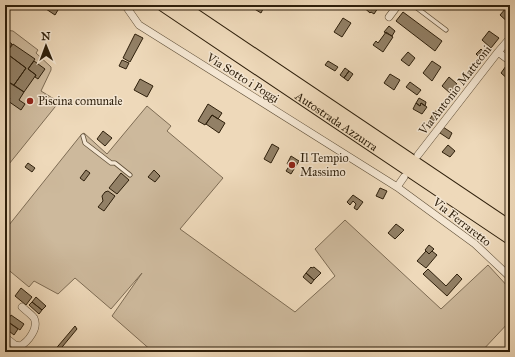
<svg xmlns="http://www.w3.org/2000/svg" width="515" height="357" font-family="'IM FELL Great Primer',serif">
  <style>
    .green { fill: #cdb99c; stroke: #7e6c54 }
    .building { fill: #928066; stroke: #2e1f0b }
    .lines { fill: none; stroke-linecap: round; stroke-linejoin: round }
    .service-casing { stroke: #5e4e37; stroke-width: 5 }
    .minor-casing { stroke: #5e4e37; stroke-width: 8 }
    .motorway-casing { stroke: #2e1f0b; stroke-width: 14 }
    .service { stroke: #f4e6d2; stroke-width: 3.5 }
    .minor { stroke: #f4e6d2; stroke-width: 7 }
    .motorway { stroke: #eed9ba; stroke-width: 12 }
    .poi-dot { fill: #8f2418; stroke: #f4e6d2; stroke-width: 1.5 }
    .labels { text-anchor: middle; dominant-baseline: central; stroke-width: 3; stroke-linejoin: round; paint-order: stroke }
    .street-label { font-size: 12px; fill: #2e1f0b; stroke: #f4e6d2 }
    .poi-label { font-size: 12px; fill: #2e1f0b; stroke: #f4e6d2; text-anchor: start }
  </style>
  <rect width="100%" height="100%" fill="#eed9ba"/>
  <filter id="stains"><feTurbulence type="fractalNoise" baseFrequency=".005" numOctaves="4"/><feColorMatrix values="0 0 0 0 .2 0 0 0 0 .09 0 0 0 0 .02 0 0 0 .5 -.17"/></filter>
  <radialGradient id="worn" r=".72"><stop offset=".6" stop-color="#630" stop-opacity="0"/><stop offset="1" stop-color="#630" stop-opacity=".3"/></radialGradient>
  <path class="green" d="M5 30 13 31 38 50 36 53 51 67V70L41 91 54 99 57 102 55 107 5 169Z
    M147 106 171 126 167 131 223 178 180 229 295 312 335 276 315 249 345 220 441 309 488 265 510 289V321L481 352H153L112 316 142 273 111 309 75 278 58 294 34 281 29 287 5 267V222L9 225 81 135 84 133 107 154Z"/>
  <path class="building" d="M40 5H61L55 15Z
    M248 5H265L261 13Z
    M361 5H380L374 14 371 12 370 13Z
    M506 8 510 12V24L500 15Z
    M403 12 442 41 435 51 396 21Z
    M343 18 351 23 342 37 334 32Z
    M389 26 395 31 392 36 384 32Z
    M489 31 499 38 491 48 482 40Z
    M386 32 393 37 383 52 373 45 376 41 378 43Z
    M135 34 143 38 130 62 123 58Z
    M5 39 12 44 6 53 26 68 14 85 5 80Z
    M13 44 35 59 28 69 36 75 24 92 14 85 26 68 6 53Z
    M481 49 485 53 480 58 476 54Z
    M408 52 415 58 409 66 401 60Z
    M122 60 129 63 126 69 119 66Z
    M34 61 45 69 38 79 35 77 36 75 28 69Z
    M328 61 338 67 335 71 325 65Z
    M432 61 441 67 432 81 423 73Z
    M506 66 510 69 509 80 501 73Z
    M345 68 349 71 344 78 340 75Z
    M349 71 353 74 348 81 344 78Z
    M390 74 400 80 394 90 384 83Z
    M449 77 457 84 450 93 442 86Z
    M140 79 153 86 147 97 134 90Z
    M5 80 24 92 19 100 25 104 21 110 8 101 10 98 7 97 5 99Z
    M410 82 421 90 417 95 406 87Z
    M419 98 426 102 425 106 421 103 420 106 416 103Z
    M416 103 420 106 421 103 427 107 422 114 413 109Z
    M208 104 222 113 218 119 212 115 205 125 198 121Z
    M435 111 439 113 434 121 430 119Z
    M212 115 225 123 219 133 206 124Z
    M443 127 452 133 449 139 440 133Z
    M103 131 112 138 105 146 97 139Z
    M272 144 279 148 271 163 264 159Z
    M448 145 455 151 450 157 442 152Z
    M291 156 299 161 291 174 286 171 290 165 287 164Z
    M28 163 35 168 32 172 25 167Z
    M86 170 90 173 84 181 80 178Z
    M154 170 160 176 155 182 148 177Z
    M121 173 129 180 117 194 109 188Z
    M380 188 387 191 383 199 376 196Z
    M108 191 115 196 104 211 98 207 103 201 102 196 105 192Z
    M353 195 363 202 357 210 354 208 356 204 353 201 350 205 347 202Z
    M396 224 404 230 395 239 388 233Z
    M429 245 434 249 429 254 425 250Z
    M426 251 429 254 432 251 437 255 426 268 417 261Z
    M311 267 312 268 314 267 321 273 314 280 306 273Z
    M428 269 446 286 457 274 462 279 447 296 423 274Z
    M306 273 314 280 311 284 303 277Z
    M21 288 32 297 26 305 15 296Z
    M36 297 46 306 42 310 32 302Z
    M32 302 42 310 39 314 29 305Z
    M11 315 24 324 20 330 7 321Z
    M8 322 18 329 14 335 5 328Z
    M75 326 77 329 58 352H53Z"/>
  <g class="lines">
    <g class="service-casing">
      <path id="service" d="M413 5 446 30
        M83 136 85 143 111 163H115L130 175"/>
    </g>
    <g class="minor-casing">
      <path id="minor" d="M125 5 139 25 397 187 475 244 510 277
        M389 17 398 5
        M498 52 510 61
        M418 155 498 52 510 38
        M397 187 404 177
        M5 337 15 345 20 346C28 342 39 328 34 318 31 314 25 310 22 307"/>
    </g>
    <g class="motorway-casing">
      <g id="motorway">
        <path id="s1" d="M163 5 510 238"/>
        <path d="M180 5 510 227"/>
      </g>
    </g>
    <use href="#service" class="service"/>
    <use href="#minor" class="minor"/>
    <use href="#motorway" class="motorway"/>
  </g>
  <g class="poi-dot">
    <circle cx="30" cy="101" r="4"/>
    <circle cx="292" cy="165" r="4"/>
  </g>
  <g class="labels">
    <g class="street-label">
      <text transform="translate(243 78) rotate(32)">Via Sotto i Poggi</text>
      <text transform="translate(455 90) rotate(-52)">Via Antonio Matteoni</text>
      <text stroke="none"><textPath href="#s1" startOffset="209">Autostrada Azzurra</textPath></text>
      <text transform="translate(462 222) rotate(38)">Via Ferraretto</text>
    </g>
    <g class="poi-label">
      <text x="38" y="101">Piscina comunale</text>
      <text x="300" y="158">Il Tempio<tspan x="300" dy="14">Massimo</tspan></text>
    </g>
  </g>
  <rect width="515" height="357" fill="none" stroke="#eed9ba" stroke-width="20"/>
  <rect x="6" y="6" width="503" height="345" fill="none" stroke="#2e1f0b" stroke-width="2"/>
  <rect x="10" y="10" width="495" height="337" fill="none" stroke="#2e1f0b"/>
  <g transform="translate(46 46) rotate(359)" stroke="#f4e6d2" stroke-width="3" paint-order="stroke">
  <path d="M0-3L7 15L0 10L-7 15Z" fill="#2e1f0b"/>
  <text y="-6" font-size="11" font-weight="bold" text-anchor="middle" fill="#2e1f0b">N</text>
  </g>
  <rect width="100%" height="100%" filter="url(#stains)"/>
  <rect width="100%" height="100%" fill="url(#worn)"/>
</svg>
